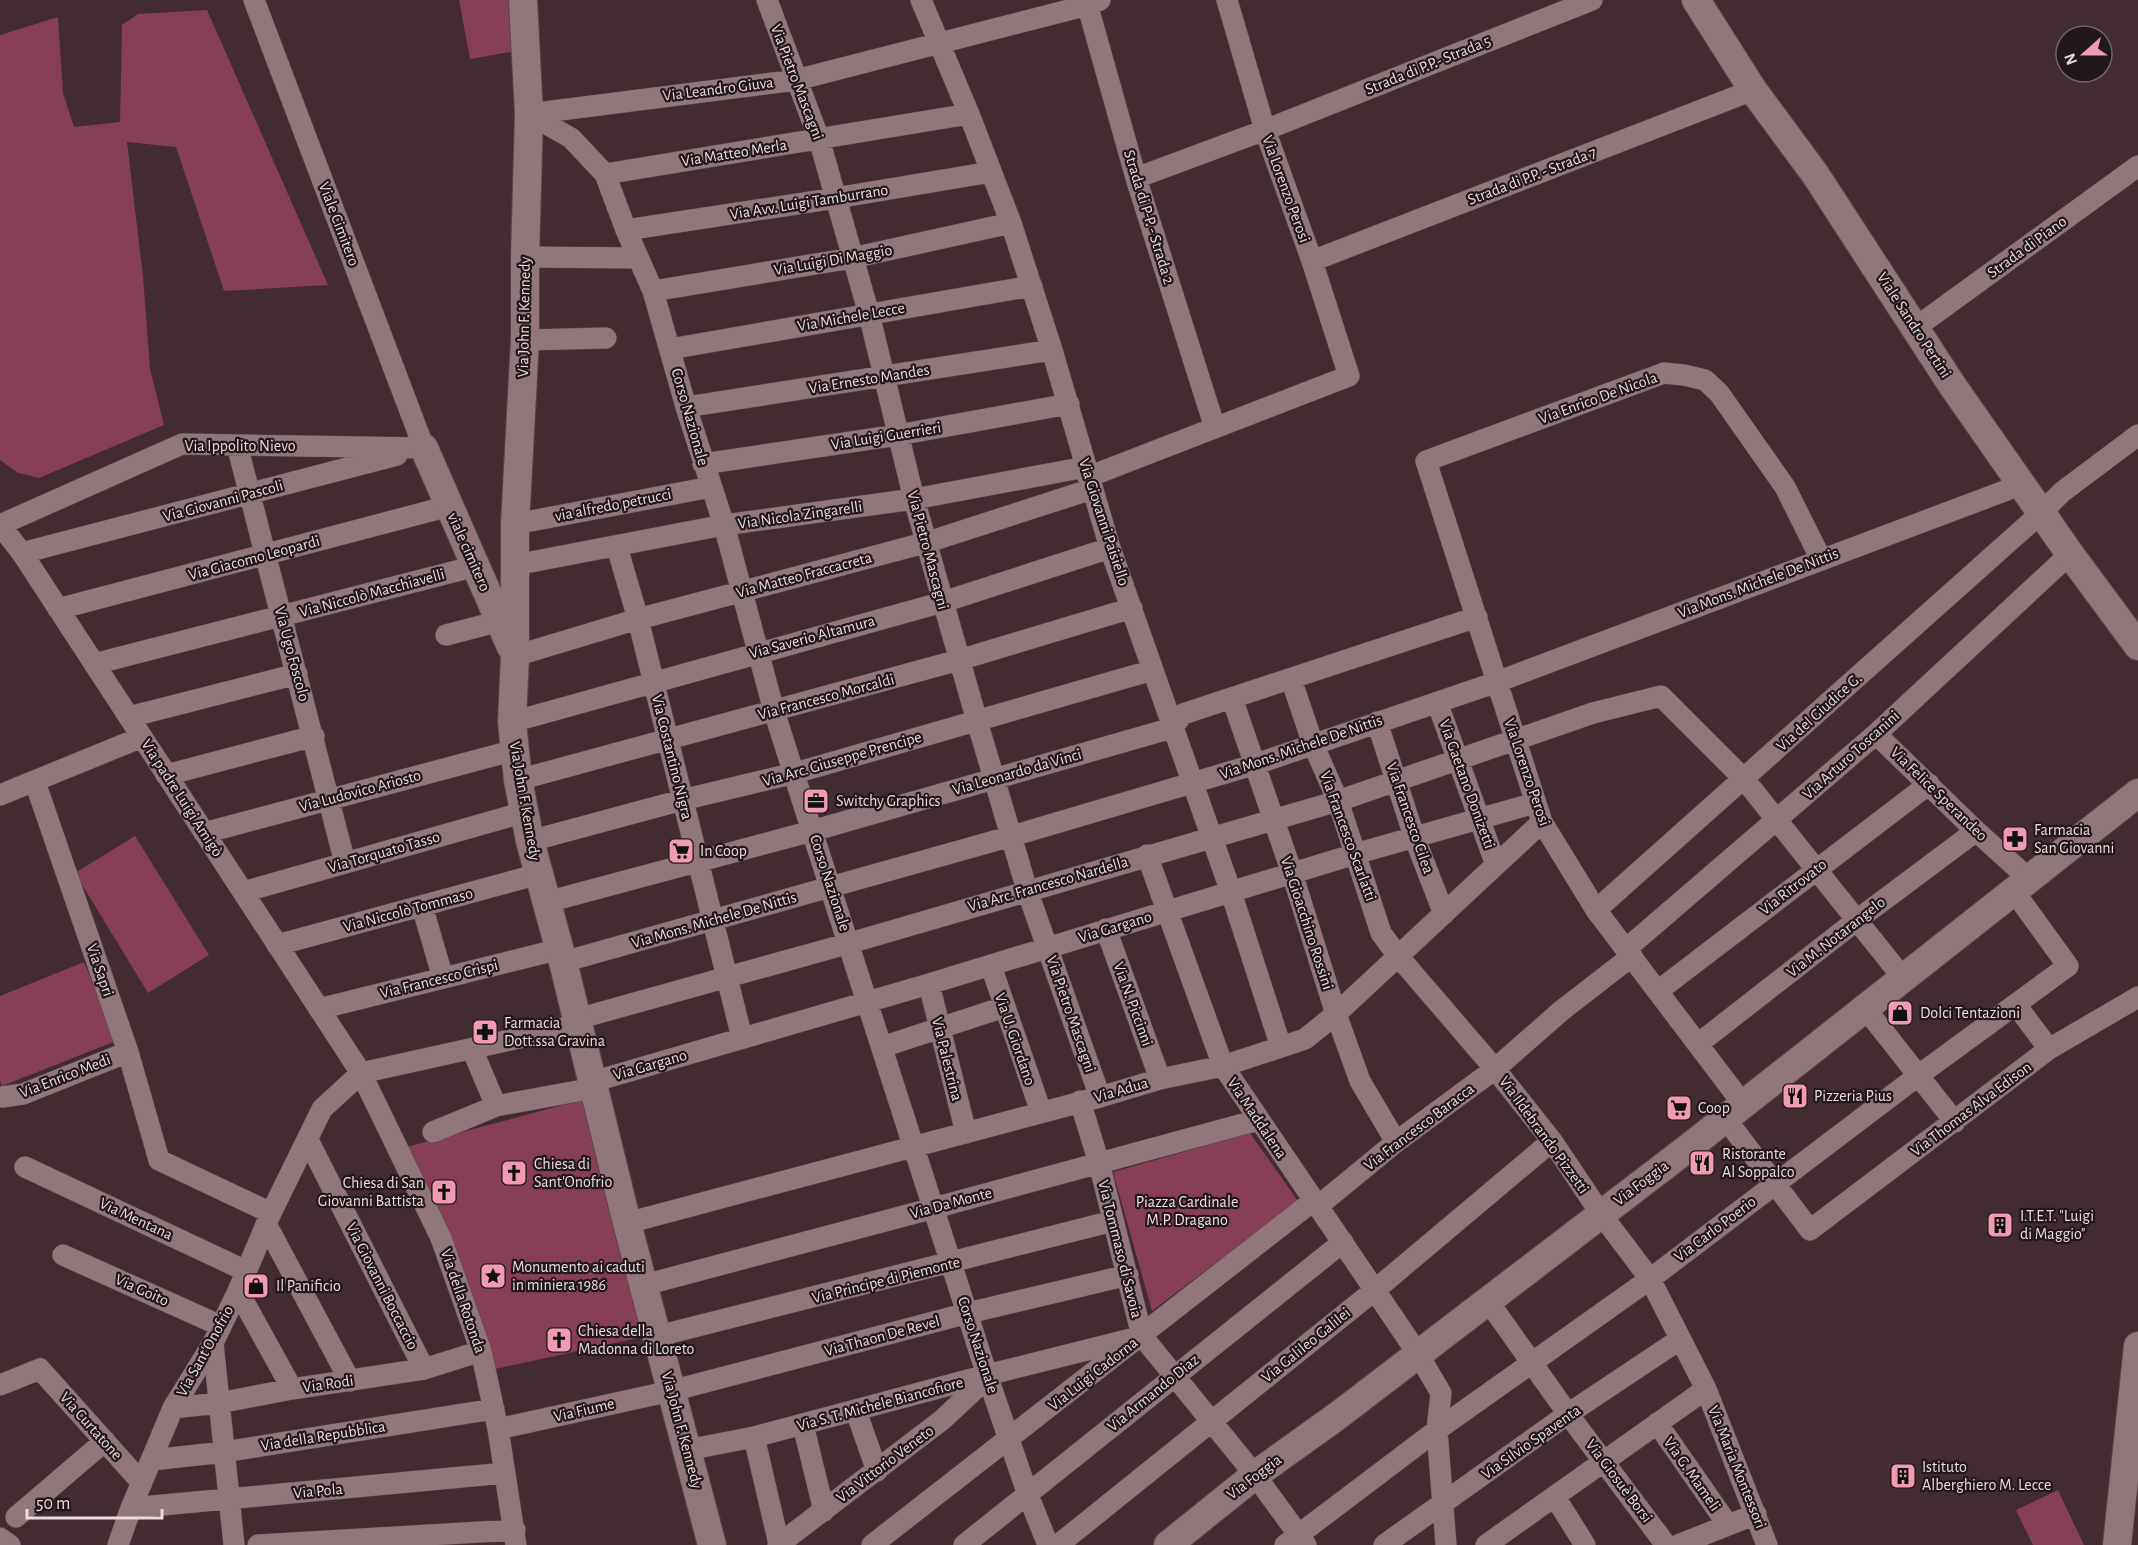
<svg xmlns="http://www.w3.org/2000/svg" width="2138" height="1545" font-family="'Alegreya Sans',sans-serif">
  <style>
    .green { fill: #863f56 }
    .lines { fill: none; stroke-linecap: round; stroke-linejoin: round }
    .street-casing { stroke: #5a474c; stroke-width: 22 }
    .secondary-casing { stroke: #5a474c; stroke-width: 30 }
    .street { stroke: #91767c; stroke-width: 21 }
    .secondary { stroke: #91767c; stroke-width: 28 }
    .labels { text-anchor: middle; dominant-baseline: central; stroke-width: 4.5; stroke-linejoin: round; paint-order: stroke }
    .street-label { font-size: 16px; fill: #eadbde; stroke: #22171a }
    .poi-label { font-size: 16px; fill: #eadbde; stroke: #22171a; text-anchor: start }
    .park-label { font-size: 16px; fill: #f4dde2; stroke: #22171a }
  </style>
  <rect width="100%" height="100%" fill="#422b31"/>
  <path class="green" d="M459 0H514L516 51 470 59Z
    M207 10 328 285 224 291 176 147 127 142 143 276 150 369 164 425 39 478 18 473 0 460V35L58 17 63 93 74 127 120 122 122 25 138 14Z
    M135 836 209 955 148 993 75 873Z
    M84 962 116 1041 2 1086 0 1081V996Z
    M585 1099 647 1336 491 1370 403 1148Z
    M1250 1133 1298 1201 1152 1311 1113 1172Z
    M2058 1490 2084 1545H2033L2016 1510Z"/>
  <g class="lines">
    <g class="street-casing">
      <path id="street" d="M254 0 424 448
        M767 0 819 139 869 314 914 499 977 721 1027 890 1100 1097
        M921 0 969 114 1011 223 1052 350 1110 548 1231 892 1281 1047
        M1086 0 1136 178 1215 428
        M529 114 571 138 605 174 626 230 653 291 686 407 724 525 774 711 812 831 987 1375 1028 1495 1048 1545
        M529 114 796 80 1088 5 1100 0
        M605 174 969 114
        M1136 178 1265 130 1592 0
        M626 230 836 198 991 172
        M525 257 638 258
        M1312 261 1753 90
        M653 291 852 258 1011 223
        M1915 328 2138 166
        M525 340 606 338
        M670 349 1032 286
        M686 407 1052 350
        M237 445 345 863
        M703 464 898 435 1069 404
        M1088 477 1349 376 1312 261 1265 130 1227 0
        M515 524 711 487
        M0 525 22 553 361 1073 441 1238 481 1351 498 1429 516 1545
        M0 525 182 444 424 448
        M617 547 638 619 742 1038
        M22 553 397 455
        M515 565 724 525 914 499 1086 467
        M58 609 449 506
        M446 635 500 621
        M515 656 638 619 928 542 1092 489
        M94 664 476 566
        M1291 679 1313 744 1338 801 1381 933 1398 956 1495 1069 1552 1141 1601 1214 1650 1279 1706 1389 1767 1545
        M1232 698 1292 873 1336 1014 1360 1081 1396 1142
        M1437 702 1496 865
        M129 717 297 674
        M512 722 943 602 1110 548
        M1377 722 1415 839 1444 914
        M1876 734 1976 831 2028 878
        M166 775 314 736
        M518 780 959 660 1132 608
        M35 782 128 1052 159 1160 271 1213
        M0 795 142 737
        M204 833 515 750
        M530 841 682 800 795 773 1153 670
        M1147 855 1223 1066 1418 1354 1441 1393 1437 1430 1446 1545
        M243 892 525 812
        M547 902 812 831 1172 728 1183 714 1477 617
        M422 906 443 978
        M1596 910 2041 513 2062 492 2138 435
        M1106 929 1160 1079
        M277 945 539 874
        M1626 949 1876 734 2070 554
        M563 962 1012 836 1253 765 1497 682 2023 484
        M991 966 1041 1112
        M929 984 966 1133
        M1658 991 1929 784
        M2016 1005 2049 1049
        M1865 1008 1955 1122
        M319 1009 560 949
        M577 1019 850 943 1338 801 1593 713 1661 696 1744 779 1903 978
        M1698 1044 1857 920 1976 831
        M882 1047 1004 1007
        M472 1049 496 1106
        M361 1073 578 1025
        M592 1082 929 984 1355 854 1535 803
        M2 1097 23 1094 128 1052
        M1080 1101 1099 1163 1142 1336 1255 1475 1306 1545
        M1743 1104 1596 910 1542 822 1426 461 1664 373 1684 375 1705 380 1719 393 1785 487 1821 559
        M1725 1118 1810 1230 2049 1049 2138 997
        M433 1132 496 1106 594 1088
        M308 1140 424 1369
        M25 1167 246 1271
        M1317 1207 1396 1142 1495 1069 1561 1011 1632 956
        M627 1223 1100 1097 1160 1079 1223 1066 1281 1047 1305 1039 1336 1014 1542 822
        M266 1224 350 1381
        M63 1255 221 1326
        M644 1285 934 1208 1258 1120
        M238 1291 292 1389
        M1488 1301 1568 1414 1666 1545
        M658 1336 1113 1221
        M213 1343 234 1545
        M0 1385 40 1369 142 1483
        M173 1408 219 1403 292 1389 424 1369 481 1351
        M856 1411 877 1471
        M1657 1423 1728 1525
        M803 1425 824 1511
        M754 1437 779 1544
        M500 1441 498 1429 671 1391 968 1313 1128 1275
        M687 1450 754 1437 987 1375 1135 1338
        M152 1460 224 1452 494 1409
        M1555 1497 1585 1545
        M131 1508 505 1473
        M16 1517 105 1441
        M0 1538 10 1545
        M118 1545 131 1508 173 1408 213 1343 238 1291 271 1213 322 1109 361 1073
        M258 1545 515 1530
        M778 1545 942 1420 988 1377
        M872 1545 1313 1201
        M964 1545 1343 1242
        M1058 1545 1375 1290 1552 1141
        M1285 1545 1437 1430 1650 1279 1919 1075 2068 966 2013 890
        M1384 1545 1568 1414 1679 1340
        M1486 1545 1706 1389
        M1678 1545 1756 1514"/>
    </g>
    <g class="secondary-casing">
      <path id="secondary" d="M523 0 529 114 525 257V340L515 524V656L512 722 518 780 530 841 563 962 627 1223 712 1545
        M1696 0 1753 90 1815 174 1952 385 2070 554 2138 646
        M424 448 511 647
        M1168 1545 1255 1475 1336 1417 1688 1148 2138 793
        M2117 1545 2138 1346"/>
    </g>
    <use href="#street" class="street"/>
    <use href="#secondary" class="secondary"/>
  </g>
  <defs>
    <g id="office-square" transform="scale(1.35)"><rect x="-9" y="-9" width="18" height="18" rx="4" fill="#f19ab3" stroke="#22171a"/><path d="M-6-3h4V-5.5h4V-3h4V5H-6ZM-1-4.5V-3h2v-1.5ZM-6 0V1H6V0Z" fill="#111"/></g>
    <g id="pharmacy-square" transform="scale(1.35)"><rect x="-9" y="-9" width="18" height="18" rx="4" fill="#f19ab3" stroke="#22171a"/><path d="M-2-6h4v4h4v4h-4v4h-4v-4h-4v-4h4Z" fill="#111"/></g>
    <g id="supermarket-square" transform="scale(1.35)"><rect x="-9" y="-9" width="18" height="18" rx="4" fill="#f19ab3" stroke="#22171a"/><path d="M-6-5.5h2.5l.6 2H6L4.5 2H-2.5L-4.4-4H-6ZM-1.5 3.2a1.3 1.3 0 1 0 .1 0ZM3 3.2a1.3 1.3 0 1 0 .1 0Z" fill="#111"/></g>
    <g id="shop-square" transform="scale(1.35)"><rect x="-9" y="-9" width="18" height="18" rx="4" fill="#f19ab3" stroke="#22171a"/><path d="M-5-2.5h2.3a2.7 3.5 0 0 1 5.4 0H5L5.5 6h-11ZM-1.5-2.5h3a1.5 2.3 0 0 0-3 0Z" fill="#111"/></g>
    <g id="restaurant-square" transform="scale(1.35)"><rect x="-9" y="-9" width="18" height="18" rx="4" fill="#f19ab3" stroke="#22171a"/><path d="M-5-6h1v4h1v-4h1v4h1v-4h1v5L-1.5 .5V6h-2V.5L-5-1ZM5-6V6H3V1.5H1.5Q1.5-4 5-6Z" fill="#111"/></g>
    <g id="church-square" transform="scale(1.35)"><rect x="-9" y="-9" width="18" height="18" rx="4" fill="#f19ab3" stroke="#22171a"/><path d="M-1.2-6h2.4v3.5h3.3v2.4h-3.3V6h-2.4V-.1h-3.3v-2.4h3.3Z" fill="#111"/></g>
    <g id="building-square" transform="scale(1.35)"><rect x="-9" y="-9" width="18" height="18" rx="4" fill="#f19ab3" stroke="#22171a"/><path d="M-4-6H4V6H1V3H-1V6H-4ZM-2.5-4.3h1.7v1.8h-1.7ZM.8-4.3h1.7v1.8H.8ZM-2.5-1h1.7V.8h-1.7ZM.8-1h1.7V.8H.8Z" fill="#111"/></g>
    <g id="sight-square" transform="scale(1.35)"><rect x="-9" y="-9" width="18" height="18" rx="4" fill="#f19ab3" stroke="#22171a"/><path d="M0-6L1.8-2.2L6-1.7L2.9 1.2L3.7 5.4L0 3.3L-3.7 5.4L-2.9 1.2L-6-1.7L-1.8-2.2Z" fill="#111"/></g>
  </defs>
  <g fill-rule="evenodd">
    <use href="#office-square" x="816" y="801"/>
    <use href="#pharmacy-square" x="2015" y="839"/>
    <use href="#supermarket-square" x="681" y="851"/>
    <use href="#shop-square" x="1900" y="1013"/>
    <use href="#pharmacy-square" x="485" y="1032"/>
    <use href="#restaurant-square" x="1795" y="1096"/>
    <use href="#supermarket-square" x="1679" y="1108"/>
    <use href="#restaurant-square" x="1702" y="1163"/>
    <use href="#church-square" x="514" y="1173"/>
    <use href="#church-square" x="444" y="1192"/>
    <use href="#building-square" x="2000" y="1225"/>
    <use href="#sight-square" x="493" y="1276"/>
    <use href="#shop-square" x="256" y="1286"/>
    <use href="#church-square" x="559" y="1340"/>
    <use href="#building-square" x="1903" y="1476"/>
  </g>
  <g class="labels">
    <g class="street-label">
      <text transform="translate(1428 65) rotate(-22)">Strada di P.P.- Strada 5</text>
      <text transform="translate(797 82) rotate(69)">Via Pietro Mascagni</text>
      <text transform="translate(718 89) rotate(-7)">Via Leandro Giuva</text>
      <text transform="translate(734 153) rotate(-9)">Via Matteo Merla</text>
      <text transform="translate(1532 176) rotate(-21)">Strada di P.P. - Strada 7</text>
      <text transform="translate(1286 189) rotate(70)">Via Lorenzo Perosi</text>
      <text transform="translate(809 202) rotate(-9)">Via Avv. Luigi Tamburrano</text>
      <text transform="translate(1149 217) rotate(73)">Strada di P-P. - Strada 2</text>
      <text transform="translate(339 224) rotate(69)">Viale Cimitero</text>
      <text transform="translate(2027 247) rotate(-36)">Strada di Piano</text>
      <text transform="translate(833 260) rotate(-10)">Via Luigi Di Maggio</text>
      <text transform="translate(524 317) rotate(-89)">Via John F. Kennedy</text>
      <text transform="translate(851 317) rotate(-10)">Via Michele Lecce</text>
      <text transform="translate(1914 325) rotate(57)">Viale Sandro Pertini</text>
      <text transform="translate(869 379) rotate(-9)">Via Ernesto Mandes</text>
      <text transform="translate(1598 398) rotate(-20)">Via Enrico De Nicola</text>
      <text transform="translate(690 417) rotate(74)">Corso Nazionale</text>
      <text transform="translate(886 436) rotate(-9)">Via Luigi Guerrieri</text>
      <text x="240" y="446">Via Ippolito Nievo</text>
      <text transform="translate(223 501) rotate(-15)">Via Giovanni Pascoli</text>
      <text transform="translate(613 505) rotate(-11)">via alfredo petrucci</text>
      <text transform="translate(800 515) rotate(-8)">Via Nicola Zingarelli</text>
      <text transform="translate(1104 522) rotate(72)">Via Giovanni Paisiello</text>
      <text transform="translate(928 550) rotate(75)">Via Pietro Mascagni</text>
      <text transform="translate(469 552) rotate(66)">viale cimitero</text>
      <text transform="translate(254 558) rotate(-15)">Via Giacomo Leopardi</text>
      <text transform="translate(804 575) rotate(-15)">Via Matteo Fraccacreta</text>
      <text transform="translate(1758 583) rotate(-21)">Via Mons. Michele De Nittis</text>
      <text transform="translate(372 593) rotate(-15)">Via Niccolò Macchiavelli</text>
      <text transform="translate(812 637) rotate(-15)">Via Saverio Altamura</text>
      <text transform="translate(292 654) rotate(75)">Via Ugo Foscolo</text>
      <text transform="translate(826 697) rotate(-15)">Via Francesco Morcaldi</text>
      <text transform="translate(1819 712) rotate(-42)">Via del Giudice G.</text>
      <text transform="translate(1301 747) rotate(-19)">Via Mons. Michele De Nittis</text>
      <text transform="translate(1851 755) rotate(-42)">Via Arturo Toscanini</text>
      <text transform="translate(672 757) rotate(76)">Via Costantino Nigra</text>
      <text transform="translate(842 759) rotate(-16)">Via Arc. Giuseppe Prencipe</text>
      <text transform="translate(1017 772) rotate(-16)">Via Leonardo da Vinci</text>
      <text transform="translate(1527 772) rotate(71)">Via Lorenzo Perosi</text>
      <text transform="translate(1467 784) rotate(70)">Via Gaetano Donizetti</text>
      <text transform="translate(360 791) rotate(-15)">Via Ludovico Ariosto</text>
      <text transform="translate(1939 794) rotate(44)">Via Felice Sperandeo</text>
      <text transform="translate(182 798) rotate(57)">Via padre Luigi Amigò</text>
      <text transform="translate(525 801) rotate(80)">Via John F. Kennedy</text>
      <text transform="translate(1410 818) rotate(71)">Via Francesco Cilea</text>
      <text transform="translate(1348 836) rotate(70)">Via Francesco Scarlatti</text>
      <text transform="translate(384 852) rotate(-16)">Via Torquato Tasso</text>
      <text transform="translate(830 883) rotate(72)">Corso Nazionale</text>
      <text transform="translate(1048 884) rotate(-16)">Via Arc. Francesco Nardella</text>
      <text transform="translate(1793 887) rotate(-38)">Via Ritrovato</text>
      <text transform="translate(408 910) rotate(-15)">Via Niccolò Tommaso</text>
      <text transform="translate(714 920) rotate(-16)">Via Mons. Michele De Nittis</text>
      <text transform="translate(1307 923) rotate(72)">Via Gioacchino Rossini</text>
      <text transform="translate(1115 927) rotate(-17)">Via Gargano</text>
      <text transform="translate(1836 937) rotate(-38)">Via M. Notarangelo</text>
      <text transform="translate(100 970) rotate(71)">Via Sapri</text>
      <text transform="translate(439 979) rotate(-14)">Via Francesco Crispi</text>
      <text transform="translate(1133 1004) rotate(70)">Via N. Piccinni</text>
      <text transform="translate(1071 1014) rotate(71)">Via Pietro Mascagni</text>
      <text transform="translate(1015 1039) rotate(71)">Via U. Giordano</text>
      <text transform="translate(947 1059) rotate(76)">Via Palestrina</text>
      <text transform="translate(650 1065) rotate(-16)">Via Gargano</text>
      <text transform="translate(65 1076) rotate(-21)">Via Enrico Medi</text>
      <text transform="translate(1121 1090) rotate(-16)">Via Adua</text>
      <text transform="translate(1971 1109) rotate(-37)">Via Thomas Alva Edison</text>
      <text transform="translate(1257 1118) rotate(56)">Via Maddalena</text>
      <text transform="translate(1419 1127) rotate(-37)">Via Francesco Baracca</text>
      <text transform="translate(1544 1135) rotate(54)">Via Ildebrando Pizzetti</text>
      <text transform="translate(1641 1183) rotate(-37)">Via Foggia</text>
      <text transform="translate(951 1203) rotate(-15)">Via Da Monte</text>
      <text transform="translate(136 1219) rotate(25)">Via Mentana</text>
      <text transform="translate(1715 1229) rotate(-37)">Via Carlo Poerio</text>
      <text transform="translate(1120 1249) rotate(76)">Via Tommaso di Savoia</text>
      <text transform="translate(886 1280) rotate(-14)">Via Principe di Piemonte</text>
      <text transform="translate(382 1286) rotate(63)">Via Giovanni Boccaccio</text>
      <text transform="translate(142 1290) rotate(24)">Via Goito</text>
      <text transform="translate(463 1301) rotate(71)">Via della Rotonda</text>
      <text transform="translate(882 1336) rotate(-15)">Via Thaon De Revel</text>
      <text transform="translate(978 1345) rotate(72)">Corso Nazionale</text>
      <text transform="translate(1306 1345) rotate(-39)">Via Galileo Galilei</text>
      <text transform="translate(205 1351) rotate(-61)">Via Sant'Onofrio</text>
      <text transform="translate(1093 1374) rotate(-38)">Via Luigi Cadorna</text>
      <text transform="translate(328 1384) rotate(-8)">Via Rodi</text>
      <text transform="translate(1153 1393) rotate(-39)">Via Armando Diaz</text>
      <text transform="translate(880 1404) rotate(-15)">Via S. T. Michele Biancofiore</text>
      <text transform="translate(584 1410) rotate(-13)">Via Fiume</text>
      <text transform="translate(91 1426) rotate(48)">Via Curtatone</text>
      <text transform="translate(682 1430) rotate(75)">Via John F. Kennedy</text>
      <text transform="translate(323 1436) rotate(-9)">Via della Repubblica</text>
      <text transform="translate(1531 1442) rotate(-35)">Via Silvio Spaventa</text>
      <text transform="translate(885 1464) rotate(-37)">Via Vittorio Veneto</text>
      <text transform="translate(1737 1467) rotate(68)">Via Maria Montessori</text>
      <text transform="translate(1692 1474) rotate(55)">Via G. Mameli</text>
      <text transform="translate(1254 1477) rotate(-37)">Via Foggia</text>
      <text transform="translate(1619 1481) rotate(53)">Via Giosuè Borsi</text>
      <text transform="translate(318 1491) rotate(-5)">Via Pola</text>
    </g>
    <g class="poi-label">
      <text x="836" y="801">Switchy Graphics</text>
      <text x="2034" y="830">Farmacia<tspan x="2034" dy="18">San Giovanni</tspan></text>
      <text x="700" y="851">In Coop</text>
      <text x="1920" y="1013">Dolci Tentazioni</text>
      <text x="504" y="1023">Farmacia<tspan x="504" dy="18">Dott.ssa Gravina</tspan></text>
      <text x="1814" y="1096">Pizzeria Pius</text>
      <text x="1698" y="1108">Coop</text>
      <text x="1722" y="1154">Ristorante<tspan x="1722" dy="18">Al Soppalco</tspan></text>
      <text x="534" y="1164">Chiesa di<tspan x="534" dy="18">Sant'Onofrio</tspan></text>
      <text x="424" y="1183" text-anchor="end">Chiesa di San<tspan x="424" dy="18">Giovanni Battista</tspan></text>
      <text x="2020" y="1216">I.T.E.T. "Luigi<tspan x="2020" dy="18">di Maggio"</tspan></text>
      <text x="512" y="1267">Monumento ai caduti<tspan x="512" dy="18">in miniera 1986</tspan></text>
      <text x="276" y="1286">Il Panificio</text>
      <text x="578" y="1331">Chiesa della<tspan x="578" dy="18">Madonna di Loreto</tspan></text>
      <text x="1922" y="1467">Istituto<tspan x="1922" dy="18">Alberghiero M. Lecce</tspan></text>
    </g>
    <g class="park-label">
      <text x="1187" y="1202">Piazza Cardinale<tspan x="1187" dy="18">M.P. Dragano</tspan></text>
    </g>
  </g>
  <g transform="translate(2084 54) rotate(249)"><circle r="28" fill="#22171a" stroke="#726568" stroke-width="1.5"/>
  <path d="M0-4.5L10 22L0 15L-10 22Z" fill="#f19ab3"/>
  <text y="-9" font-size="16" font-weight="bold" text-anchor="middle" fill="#eadbde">N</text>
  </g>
  <path d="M27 1509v9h135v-9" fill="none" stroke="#eadbde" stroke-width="3"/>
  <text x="36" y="1509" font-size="18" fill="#eadbde" stroke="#22171a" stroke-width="4.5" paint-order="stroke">50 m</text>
</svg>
